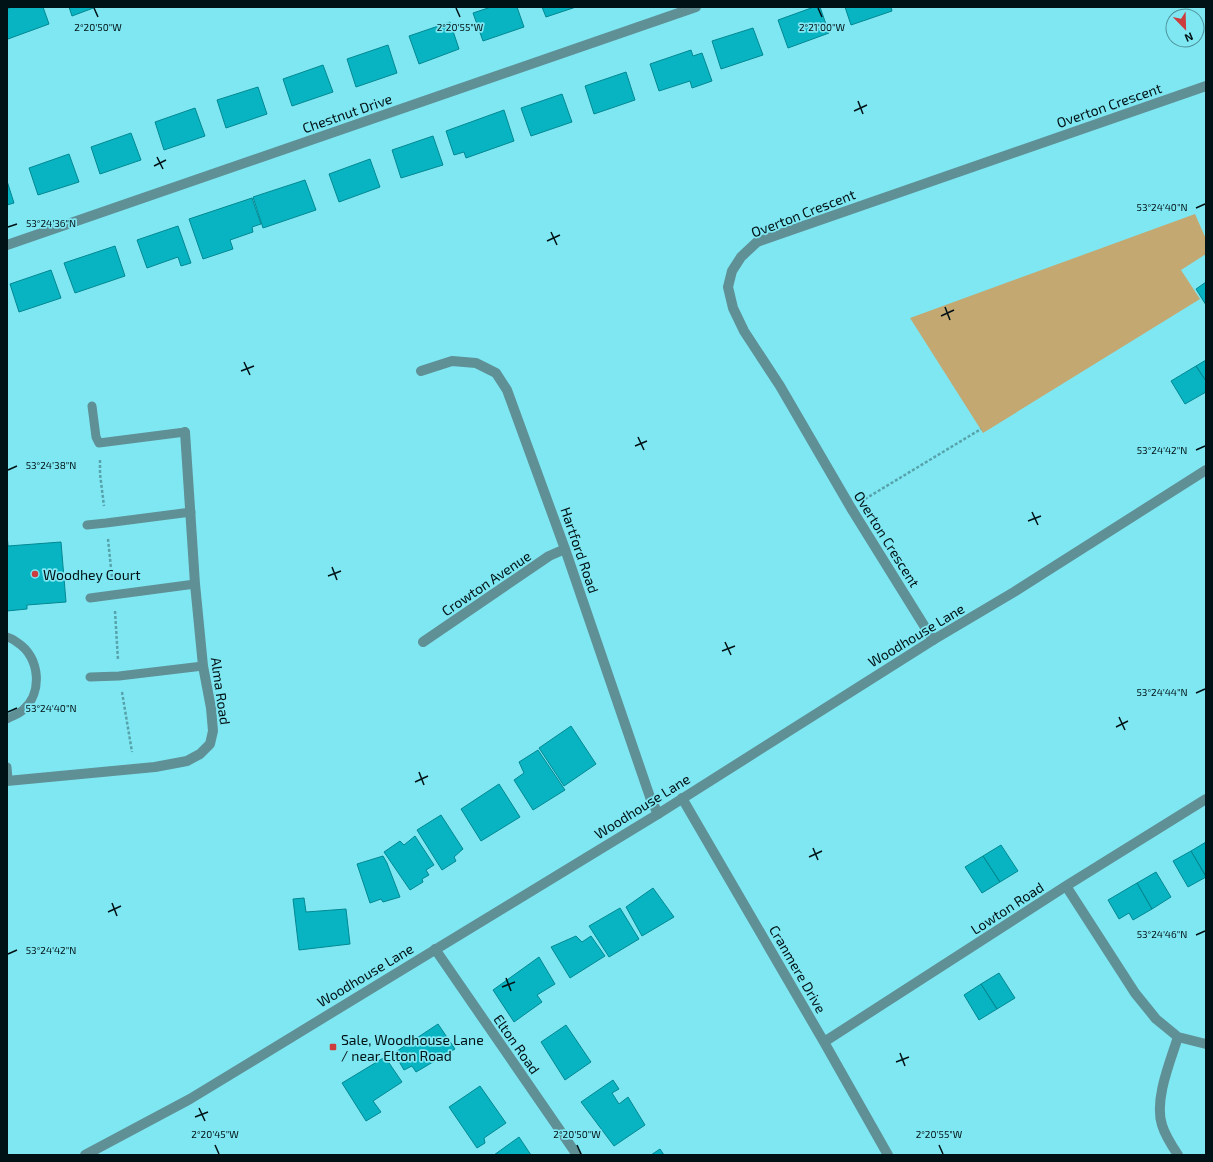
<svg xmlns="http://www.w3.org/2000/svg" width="1213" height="1162" font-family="'Exo 2',sans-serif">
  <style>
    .green { fill: #c3a871 }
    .building { fill: #09b4c2; stroke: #018993 }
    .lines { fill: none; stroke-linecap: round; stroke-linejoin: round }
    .path { stroke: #56a3ab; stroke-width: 2.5; stroke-dasharray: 3 2; stroke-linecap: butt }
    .service { stroke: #5f9096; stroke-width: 9 }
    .minor { stroke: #5f9096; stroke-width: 10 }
    .tertiary { stroke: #5f9096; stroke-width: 10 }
    .ticks { fill: none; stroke: #001215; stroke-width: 1.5 }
    .poi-dot { fill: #cc3d3e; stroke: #7fe7f2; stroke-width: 1.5 }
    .labels { text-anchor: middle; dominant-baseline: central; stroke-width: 3.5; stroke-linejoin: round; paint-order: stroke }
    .street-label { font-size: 14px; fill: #001215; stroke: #7fe7f2 }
    .poi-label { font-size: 14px; fill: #001215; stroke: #7fe7f2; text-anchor: start }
    .ticks-label { font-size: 10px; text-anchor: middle; fill: #001215; stroke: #7fe7f2; stroke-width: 3.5; stroke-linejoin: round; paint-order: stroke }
  </style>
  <rect width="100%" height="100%" fill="#7fe7f2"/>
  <path class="green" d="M1195 214 1206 239V254L1181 270 1200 299 983 433 910 318Z"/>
  <path class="building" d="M12 7H43L49 24 8 39 7 36V9Z
    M69 7H96L72 16Z
    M491 7H517L524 27 483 41 473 13Z
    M542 7H576L546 17Z
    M814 7H820L829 33 788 48 778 20Z
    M845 7H891L892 11 851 25Z
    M450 22 459 49 419 64 409 36Z
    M753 28 763 55 721 69 712 41Z
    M388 45 397 73 356 87 347 59Z
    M691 50 693 56 702 53 712 81 692 88 690 81 659 91 650 64Z
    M323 65 333 92 292 106 283 79Z
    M626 72 635 100 594 114 585 86Z
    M258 87 267 114 226 128 217 100Z
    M562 94 572 122 531 136 521 108Z
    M195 108 205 136 164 150 155 122Z
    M504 110 514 141 466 158 464 152 454 155 446 131Z
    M131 133 141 160 100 174 91 147Z
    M433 136 443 165 401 178 392 150Z
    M69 154 79 182 38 195 29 168Z
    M370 159 380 187 339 202 329 174Z
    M305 180 316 210 263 228 253 197Z
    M7 181 14 203 7 205Z
    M252 198 261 224 252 227 253 232 230 240 233 249 203 259 189 219Z
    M178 226 191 263 181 266 178 257 147 268 137 240Z
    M115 246 125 276 75 293 64 263Z
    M51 270 61 298 19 312 10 284Z
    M1206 282V305L1196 289Z
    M1206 360V381L1196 366Z
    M1196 366 1206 381V392L1185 404 1171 381Z
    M7 534 8 546 61 542 66 602 27 605V609L7 611Z
    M571 726 596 764 564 786 539 748Z
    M538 750 565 790 533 810 514 780 524 773 519 762Z
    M499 784 520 817 481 841 461 809Z
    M441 815 463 849 454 857 456 861 442 870 417 830Z
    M415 836 434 865 426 870 429 875 422 879 423 882 410 890 384 852 400 841 404 845Z
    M1206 842V876L1191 851Z
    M1001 845 1018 871 1000 882 983 856Z
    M1191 851 1206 877 1188 887 1173 861Z
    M383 856 387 863 400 897 383 902 381 899 370 903 357 864Z
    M983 856 1000 882 982 893 965 867Z
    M1156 872 1171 897 1152 909 1137 883Z
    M1137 883 1152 909 1133 920 1129 913 1119 919 1108 900Z
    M653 888 674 917 642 936 626 907Z
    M304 898 306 912 346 909 350 944 299 950 293 899Z
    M620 908 639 939 609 957 589 926Z
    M576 936 582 942 591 936 605 956 570 978 551 947Z
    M539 957 555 984 537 995 542 1002 514 1022 493 990Z
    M999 973 1015 998 997 1009 981 984Z
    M981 984 997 1009 979 1020 964 995Z
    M438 1024 455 1049 416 1072 412 1066 404 1070 394 1053Z
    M566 1025 591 1062 565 1080 541 1042Z
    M385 1057 402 1082 373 1101 381 1112 366 1121 342 1083Z
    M613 1080 619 1089 612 1093 619 1104 628 1097 645 1125 614 1146 581 1102Z
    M480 1086 506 1123 484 1138 485 1143 477 1148 449 1107Z
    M519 1137 531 1155H494Z
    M660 1149 664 1155H651Z"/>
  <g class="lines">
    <path class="path" d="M100 460V474L104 506
      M865 499 981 429
      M108 539 112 578
      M115 611 118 660
      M122 692 132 752"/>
    <path class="service" d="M92 406 96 437 99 443 185 432
      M87 525 106 523 191 512
      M90 598 195 584
      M7 637C11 638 14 640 18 643 40 657 43 693 23 710 19 714 12 716 7 719
      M90 677 119 676 203 666
      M7 767 8 780"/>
    <path class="minor" d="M7 245 696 7
      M421 371 452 361 476 363 496 373 507 390 565 549 650 797 658 814
      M933 640 851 508 780 386 744 331 733 308 728 287 732 271 741 257 757 242 1206 86
      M423 642 549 556 565 549
      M7 781 155 767 187 761 200 754 210 744 213 731 211 708 203 666 195 584 185 432
      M682 798 824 1042 888 1155
      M1066 886 1135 993 1156 1019 1178 1037 1206 1044
      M435 949 577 1155
      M1178 1037C1170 1062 1154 1100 1162 1125 1165 1135 1172 1146 1178 1155
      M824 1042 1066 886 1206 799"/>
    <path class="tertiary" d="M85 1155 190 1099 658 814 933 640 1014 592 1206 470"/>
  </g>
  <path class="ticks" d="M94 8 98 17M456 8 460 17M818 8 822 17M858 101 863 114M854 111 867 105M157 157 163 169M154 166 166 160M1196 208 1205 204M8 227 17 224M551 232 557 245M547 241 560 235M945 307 950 320M941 316 954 310M244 362 250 375M241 371 254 366M638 437 644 450M635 446 647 441M1196 450 1205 446M8 470 17 466M1032 512 1038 525M1028 521 1041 516M332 567 337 580M328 576 341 571M725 642 731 655M722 651 735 646M1196 693 1205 689M8 712 17 708M1119 717 1125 730M1116 727 1128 721M419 772 424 785M415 782 428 776M813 848 818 860M809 857 822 851M112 903 117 916M108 912 121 906M1196 935 1205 931M8 954 17 950M506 978 511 991M502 987 515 982M900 1053 905 1066M896 1062 909 1057M199 1108 205 1121M195 1117 208 1112M215 1145 219 1154M577 1145 581 1154M939 1145 943 1154"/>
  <g class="poi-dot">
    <circle cx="35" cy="574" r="4"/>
    <rect x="329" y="1043" width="8" height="8" rx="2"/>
  </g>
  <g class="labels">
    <g class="street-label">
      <text transform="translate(1109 105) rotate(-19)">Overton Crescent</text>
      <text transform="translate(347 113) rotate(-19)">Chestnut Drive</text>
      <text transform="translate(803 213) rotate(-21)">Overton Crescent</text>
      <text transform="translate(887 539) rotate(58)">Overton Crescent</text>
      <text transform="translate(580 550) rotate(71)">Hartford Road</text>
      <text transform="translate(486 583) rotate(-34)">Crowton Avenue</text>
      <text transform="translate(916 635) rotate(-31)">Woodhouse Lane</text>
      <text transform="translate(221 691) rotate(82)">Alma Road</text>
      <text transform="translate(642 806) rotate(-32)">Woodhouse Lane</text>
      <text transform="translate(1007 908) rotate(-33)">Lowton Road</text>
      <text transform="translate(798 969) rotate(60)">Cranmere Drive</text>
      <text transform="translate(365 975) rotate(-31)">Woodhouse Lane</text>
      <text transform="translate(517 1044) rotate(55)">Elton Road</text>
    </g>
    <g class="poi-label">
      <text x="43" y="574">Woodhey Court</text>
      <text x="341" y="1039">Sale, Woodhouse Lane<tspan x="341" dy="16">/ near Elton Road</tspan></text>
    </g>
  </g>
  <g class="ticks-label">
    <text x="98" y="31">2°20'50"W</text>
    <text x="460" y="31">2°20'55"W</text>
    <text x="822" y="31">2°21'00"W</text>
    <text x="1162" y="211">53°24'40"N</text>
    <text x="51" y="227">53°24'36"N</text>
    <text x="1162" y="454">53°24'42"N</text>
    <text x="51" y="469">53°24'38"N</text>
    <text x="1162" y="696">53°24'44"N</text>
    <text x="51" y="712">53°24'40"N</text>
    <text x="1162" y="938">53°24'46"N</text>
    <text x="51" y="954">53°24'42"N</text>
    <text x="215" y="1138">2°20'45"W</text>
    <text x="577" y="1138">2°20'50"W</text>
    <text x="939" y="1138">2°20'55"W</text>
  </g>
  <rect width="1213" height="1162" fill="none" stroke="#001215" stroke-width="16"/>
  <g transform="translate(1185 28) rotate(157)"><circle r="19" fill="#7fe7f2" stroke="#4c929a"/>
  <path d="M0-3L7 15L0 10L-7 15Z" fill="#cc3d3e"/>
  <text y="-6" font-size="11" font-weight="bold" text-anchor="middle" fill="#001215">N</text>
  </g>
</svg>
